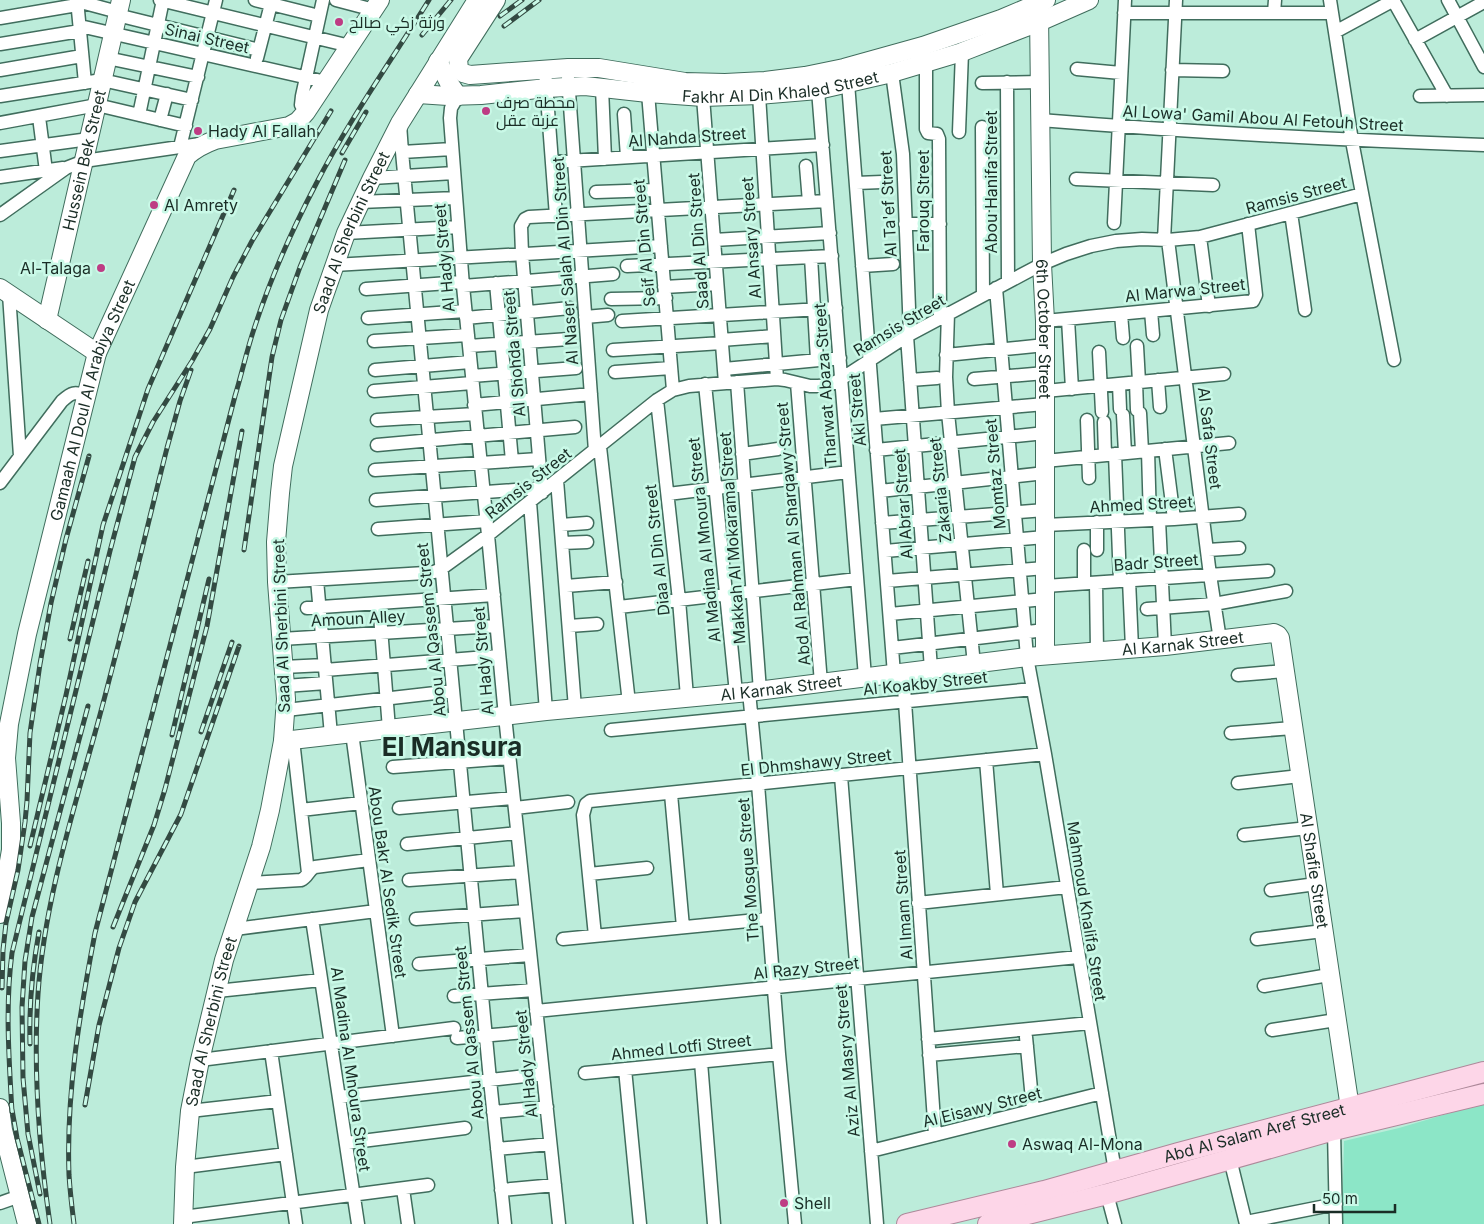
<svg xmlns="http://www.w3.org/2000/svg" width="1484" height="1224" font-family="Inter,Cairo,sans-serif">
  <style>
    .green { fill: #8ce6c7 }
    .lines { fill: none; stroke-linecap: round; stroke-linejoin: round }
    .street-casing { stroke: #406d5d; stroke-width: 15 }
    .secondary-casing { stroke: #406d5d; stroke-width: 20 }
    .primary-casing { stroke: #ad899a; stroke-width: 22 }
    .street { stroke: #fff; stroke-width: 12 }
    .secondary { stroke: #fff; stroke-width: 18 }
    .primary { stroke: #fdd6e8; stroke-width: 20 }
    .rail-casing { stroke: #334a42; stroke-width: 5 }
    .rail { stroke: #c9f9e7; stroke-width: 3; stroke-dasharray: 9; stroke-linecap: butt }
    .poi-dot { fill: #be3c84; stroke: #c9f9e7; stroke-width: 2 }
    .labels { text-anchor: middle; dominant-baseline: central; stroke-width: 5; stroke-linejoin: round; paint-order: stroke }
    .poi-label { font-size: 16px; fill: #1a2d26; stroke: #c9f9e7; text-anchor: start }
    .street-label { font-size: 16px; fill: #1a2d26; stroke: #c9f9e7 }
    .town-label { font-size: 26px; font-weight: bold; fill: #1a2d26; stroke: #c9f9e7 }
  </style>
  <rect width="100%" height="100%" fill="#bcecda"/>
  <path class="green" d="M1484 1103V1224H1342L1344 1141 1399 1128Z"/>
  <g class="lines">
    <g class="street-casing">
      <path id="street" d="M77 0 85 83
        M160 0 350 46
        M255 0 319 16
        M336 0 374 10
        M1330 0 1352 141 1394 360
        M1393 0 1447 96
        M1448 0 1484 67
        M77 1 118 12
        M1124 13H1332
        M1274 13 1275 0
        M117 15 259 50
        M0 18 77 5
        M80 26 326 82
        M1335 32 1394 0
        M1415 40 1484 2
        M0 44 80 31
        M107 58 198 77
        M257 58 272 0
        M926 63V129L928 133 937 134 939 139 940 317
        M1077 69 1121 73
        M0 70 82 56
        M545 70 556 216
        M1172 70 1223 71
        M892 73 903 154 910 334
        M568 78 595 451
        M1007 82 1008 282
        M848 83 894 674
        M982 83 1040 82
        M602 88 605 159
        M818 90 865 677
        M648 93 673 390
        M759 95 777 379
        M0 96 102 80 192 100
        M458 96 451 108 450 118 463 286 488 535 505 716 559 1224
        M1420 96 1484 95
        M703 97 725 383
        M306 112 301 105 302 96 323 0
        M624 114 627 157
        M139 115 163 0
        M39 117 46 171
        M160 120 167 94
        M1040 120C1188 132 1336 140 1484 145
        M0 123 97 105 186 126
        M400 124 402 152 490 1080 505 1224
        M982 127 983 295
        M959 132 962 52
        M180 147 216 0
        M0 151 89 139
        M402 152 452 149
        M552 162 823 145
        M806 166 809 202
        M0 177 63 168
        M372 178 454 173
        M1076 179 1213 185
        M856 183 882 182
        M596 192 656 190
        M360 202 456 198
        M1291 213 1305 310
        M0 215 66 168 84 161 200 144
        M1114 223 1125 0
        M905 224H940
        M346 233 458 227
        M1200 237 1209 306
        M714 240 830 233
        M1164 240 1176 0
        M1168 240 1210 575 1220 640
        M811 257 817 360
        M334 265 661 246
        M627 266 832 256
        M862 266 893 264
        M496 283 512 461
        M463 286 613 274
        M664 287 717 284
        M996 288 1027 657 1045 754 1115 1171
        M366 289 462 282
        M9 294 20 456
        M611 299 666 298
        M1151 311 1153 335
        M948 313 946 377 948 413 974 664
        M1121 314 1123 338
        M585 317 608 315
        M368 318 465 311
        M466 318 570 308
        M1068 319 1072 389
        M622 321 836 308
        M1045 321 1253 301 1256 295 1248 224
        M907 336 931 669
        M721 340 774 336
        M374 341 468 335
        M469 346 569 339
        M1137 346 1139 382
        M613 350 722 343
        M1099 352 1102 412
        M946 355 1045 345
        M724 369 840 358
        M375 370 470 362
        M615 372 671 368
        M472 376 576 368
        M974 379 1045 373
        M910 380 937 378
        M1158 380 1160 407
        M737 382 760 691
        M1136 382 1137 410
        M797 383 821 683
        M705 384 736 693
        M1119 384 1120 409
        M374 391 472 383
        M1045 391 1224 374
        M657 400 679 600 687 697
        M474 405 591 394
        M1140 413 1142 451
        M1123 415 1125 453
        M874 419 1045 404
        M377 420 475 414
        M1087 420 1089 478
        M1104 422 1105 455
        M377 445 575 427
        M600 447 629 703
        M1165 449 1174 519
        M876 450 1045 433
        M1148 451 1150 520
        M742 454 778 449
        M1115 454 1120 581
        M1045 461 1229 443
        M375 470 539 459
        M557 480 575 708
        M0 483 62 401C72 392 74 392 87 395
        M880 491 1045 473
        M542 493 522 254 521 226 525 219 529 217 827 201
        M668 494 848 472
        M376 500 541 488
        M530 502 546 711
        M1159 520 1165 646
        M1097 522V550
        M882 523 1045 510
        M561 525 587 523
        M1045 525 1174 519 1239 514
        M378 529 487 521
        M562 543 587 542
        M1208 550 1239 548
        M885 551 1045 537
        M317 580 331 735
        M1129 580 1132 648
        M887 581 1045 568
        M277 582 425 573 434 572 441 569 488 535 657 400 673 390 689 386 777 379 785 380 810 386H818L829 385 841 379 907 336 1042 264 1066 254 1091 246 1116 241 1142 239 1168 240 1200 237 1362 194
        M1084 583V550
        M1096 583 1097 651
        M566 586 616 582
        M1045 586 1268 571
        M379 603 389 729
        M619 607 857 579
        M307 608 494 595
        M1147 609 1214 604 1286 591
        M890 614 1045 599
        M569 626 597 624
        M281 639 496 626
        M892 648 1045 630
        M283 667 325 665
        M325 670 499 656
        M903 673 935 1135
        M1238 675 1285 671
        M285 686 326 683
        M749 692 758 784 779 1054 795 1224
        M286 710 453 691
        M611 730 1033 689
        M352 733 393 1036
        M1231 733 1293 728
        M293 740 308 873
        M986 760 997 894
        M393 767 509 758
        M841 776 877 1224
        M1238 783 1300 776
        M671 794 683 927
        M399 808 513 798
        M515 808 568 802
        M301 810 361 803
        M1244 835 1308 828
        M407 844 517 833
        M589 874 647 868
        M409 880 521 872
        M249 883 301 880C308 877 308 870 315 867L369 860
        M1271 890 1316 884
        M918 903 1067 887
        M312 919 358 1224
        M416 919 525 911
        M235 929 376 911
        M595 936 583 815 586 804 590 801 1045 754
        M563 939 768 919
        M1257 939 1323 931
        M419 964 530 955
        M1264 986 1329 975
        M217 991 321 980
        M454 996 534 990
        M536 1011 1078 957
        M1272 1030 1336 1020
        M1026 1037 1033 1110
        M457 1038 538 1031
        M928 1039 1090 1023
        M271 1051 296 1224
        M929 1055 1027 1046
        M200 1060 454 1028
        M701 1062 714 1224
        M625 1069 640 1224
        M585 1073 779 1054
        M339 1097 543 1074
        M190 1111 278 1101
        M493 1112 547 1107
        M1334 1130 1336 1224
        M346 1143 465 1128
        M497 1149 550 1144
        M871 1151 1102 1093
        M1230 1159 1246 1224
        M185 1167 286 1154
        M403 1189 408 1224
        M501 1190 555 1185
        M1107 1194 1115 1224
        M0 1203 20 1196
        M183 1217 428 1185
        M1246 1222 1336 1204"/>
    </g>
    <g class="secondary-casing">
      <g id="secondary">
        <path d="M496 0 458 59 459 69 463 73 470 75 568 68H599L685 82 725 83 765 81 805 76 844 68 923 46 1001 19 1046 0"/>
        <path id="s1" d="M1039 13 1042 264 1045 321V655"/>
        <path d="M438 61 449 83 458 96"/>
        <path id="s2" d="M418 94 448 96 481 95 547 88 585 86 648 93 703 97 759 95 818 90 892 73 962 52 1039 22 1089 0"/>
        <path d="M0 288 97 353"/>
        <path id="s3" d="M47 320 121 0"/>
        <path id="s4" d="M283 741 546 711 749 692 1027 657 1165 646 1274 633 1278 635 1280 638 1350 1108"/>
        <path id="s5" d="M0 914 11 850V823L6 758 9 724 27 634 97 353 187 156C196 148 204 144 215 140L289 126 298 121 306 112 380 0"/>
        <path d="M0 1108 3 1130 27 1224"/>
        <path id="s6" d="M183 1224 185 1167 190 1111 200 1060 224 960 261 847 270 810 283 741 286 699 277 582 276 542 280 493 283 466 319 310 346 233 372 178 400 123 477 0"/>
      </g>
    </g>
    <g class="primary-casing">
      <g id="primary">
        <path id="s7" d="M907 1224 1044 1191 1178 1153 1484 1072"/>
        <path d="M988 1224 1107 1194 1334 1130 1484 1094"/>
      </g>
    </g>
    <use href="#street" class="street"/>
    <use href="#secondary" class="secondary"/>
    <use href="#primary" class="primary"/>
    <g class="rail-casing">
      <path id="rail" d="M500 16 522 0
        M504 26 539 0
        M422 35 451 0
        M342 153 366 112
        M244 550 272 357 281 320 300 267 345 160
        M70 639 88 561
        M201 732 232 642
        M172 735 209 579
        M30 846 66 695 103 525 148 389 234 190
        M113 927 154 825 165 789 207 626 242 431
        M2 988 3 950 6 923 18 870 25 822 27 801 30 733 40 664 51 603 66 539 89 456
        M30 1044C29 1006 32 970 39 932
        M11 1104 17 1138 39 1224
        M85 1105 99 1025 119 948 135 902 181 814 239 646
        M12 1112C9 1059 5 1006 12 953L110 551 135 457 153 422 192 361 210 329 233 277 252 241 331 111
        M40 1194 28 1134 23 1078 22 1007 25 961 32 917 88 706
        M50 1224C39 1148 33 1070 38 994 44 905 71 819 95 733 121 639 143 543 167 448L180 401 191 370
        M74 1224C72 1208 70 1191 69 1175 66 1093 80 1012 95 933L235 396C242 373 247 349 255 326 271 277 292 230 316 184 349 120 391 61 429 0"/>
    </g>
    <use href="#rail" class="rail"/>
  </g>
  <g class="poi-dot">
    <circle cx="339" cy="22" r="5"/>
    <circle cx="486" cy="111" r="5"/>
    <circle cx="198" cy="131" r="5"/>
    <circle cx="154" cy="205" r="5"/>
    <circle cx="101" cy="268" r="5"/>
    <circle cx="1012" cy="1144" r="5"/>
    <circle cx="784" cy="1203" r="5"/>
  </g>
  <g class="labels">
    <g class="poi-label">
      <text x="349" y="22">ورثة زكي صالح</text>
      <text x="496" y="102">محطة صرف<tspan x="496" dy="18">عزبة عقل</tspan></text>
      <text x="208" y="131">Hady Al Fallah</text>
      <text x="164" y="205">Al Amrety</text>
      <text x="91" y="268" text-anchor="end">Al-Talaga</text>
      <text x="1022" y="1144">Aswaq Al-Mona</text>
      <text x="794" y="1203">Shell</text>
    </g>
    <g class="street-label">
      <text transform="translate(207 38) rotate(13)">Sinai Street</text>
      <text stroke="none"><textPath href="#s2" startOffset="364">Fakhr Al Din Khaled Street</textPath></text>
      <text transform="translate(1263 118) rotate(3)">Al Lowa' Gamil Abou Al Fetouh Street</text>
      <text transform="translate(687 137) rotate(-4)">Al Nahda Street</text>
      <text stroke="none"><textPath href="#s3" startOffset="164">Hussein Bek Street</textPath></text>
      <text transform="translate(991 182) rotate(-90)">Abou Hanifa Street</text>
      <text transform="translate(1296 195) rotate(-15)">Ramsis Street</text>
      <text transform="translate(923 201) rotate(-90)">Farouq Street</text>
      <text transform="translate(888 204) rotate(-93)">Al Ta'ef Street</text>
      <text stroke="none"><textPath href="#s6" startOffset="1015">Saad Al Sherbini Street</textPath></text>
      <text transform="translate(751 238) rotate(-94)">Al Ansary Street</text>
      <text transform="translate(698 241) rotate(-94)">Saad Al Din Street</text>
      <text transform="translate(644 243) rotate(-95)">Seif Al Din Street</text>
      <text transform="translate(444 258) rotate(-95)">Al Hady Street</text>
      <text transform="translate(565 261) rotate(-94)">Al Naser Salah Al Din Street</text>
      <text transform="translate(1185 290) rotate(-6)">Al Marwa Street</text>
      <text transform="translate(899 325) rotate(-31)">Ramsis Street</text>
      <text stroke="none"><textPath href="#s1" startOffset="316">6th October Street</textPath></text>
      <text transform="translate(514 354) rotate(-95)">Al Shohda Street</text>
      <text transform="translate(825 385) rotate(-94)">Tharwat Abaza Street</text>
      <text stroke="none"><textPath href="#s5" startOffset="526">Gamaah Al Doul Al Arabiya Street</textPath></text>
      <text transform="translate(857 410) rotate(-95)">Akl Street</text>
      <text transform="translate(1210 438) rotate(83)">Al Safa Street</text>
      <text transform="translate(995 474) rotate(-95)">Momtaz Street</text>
      <text transform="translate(528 483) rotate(-38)">Ramsis Street</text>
      <text transform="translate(940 490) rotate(-96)">Zakaria Street</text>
      <text transform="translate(903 504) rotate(-94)">Al Abrar Street</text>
      <text transform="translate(1141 504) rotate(-3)">Ahmed Street</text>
      <text transform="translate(793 534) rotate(-95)">Abd Al Rahman Al Sharqawy Street</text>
      <text transform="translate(732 538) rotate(-94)">Makkah Al Mokarama Street</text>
      <text transform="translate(704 540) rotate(-96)">Al Madina Al Mnoura Street</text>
      <text transform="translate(657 550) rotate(-96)">Diaa Al Din Street</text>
      <text transform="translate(1156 562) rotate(-4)">Badr Street</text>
      <text transform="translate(358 618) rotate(-3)">Amoun Alley</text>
      <text transform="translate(281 626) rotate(-92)">Saad Al Sherbini Street</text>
      <text transform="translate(431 630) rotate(-96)">Abou Al Qassem Street</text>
      <text stroke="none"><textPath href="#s4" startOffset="905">Al Karnak Street</textPath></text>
      <text transform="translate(483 661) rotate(-95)">Al Hady Street</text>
      <text transform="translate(925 683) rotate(-6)">Al Koakby Street</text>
      <text stroke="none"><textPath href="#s4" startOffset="501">Al Karnak Street</textPath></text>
      <text transform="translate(816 762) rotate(-6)">El Dhmshawy Street</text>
      <text transform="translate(748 870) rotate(-94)">The Mosque Street</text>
      <text stroke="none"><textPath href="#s4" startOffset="1240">Al Shafie Street</textPath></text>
      <text transform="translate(388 882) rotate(82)">Abou Bakr Al Sedik Street</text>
      <text transform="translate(903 905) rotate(-94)">Al Imam Street</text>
      <text transform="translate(1087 911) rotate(81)">Mahmoud Khalifa Street</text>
      <text transform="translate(806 968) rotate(-6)">Al Razy Street</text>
      <text stroke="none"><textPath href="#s6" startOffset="205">Saad Al Sherbini Street</textPath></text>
      <text transform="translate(469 1033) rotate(-96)">Abou Al Qassem Street</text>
      <text transform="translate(681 1047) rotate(-6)">Ahmed Lotfi Street</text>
      <text transform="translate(847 1061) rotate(-95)">Aziz Al Masry Street</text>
      <text transform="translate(526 1064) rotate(-96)">Al Hady Street</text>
      <text transform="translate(351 1069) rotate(82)">Al Madina Al Mnoura Street</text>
      <text transform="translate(982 1107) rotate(-14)">Al Eisawy Street</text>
      <text stroke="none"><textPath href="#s7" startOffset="359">Abd Al Salam Aref Street</textPath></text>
    </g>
    <g class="town-label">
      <text x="452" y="746">El Mansura</text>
    </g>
  </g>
  <path d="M1314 1204v8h81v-8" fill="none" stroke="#1a2d26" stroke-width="2.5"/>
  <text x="1322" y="1204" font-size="15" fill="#1a2d26" stroke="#c9f9e7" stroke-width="4" paint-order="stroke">50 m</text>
</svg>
